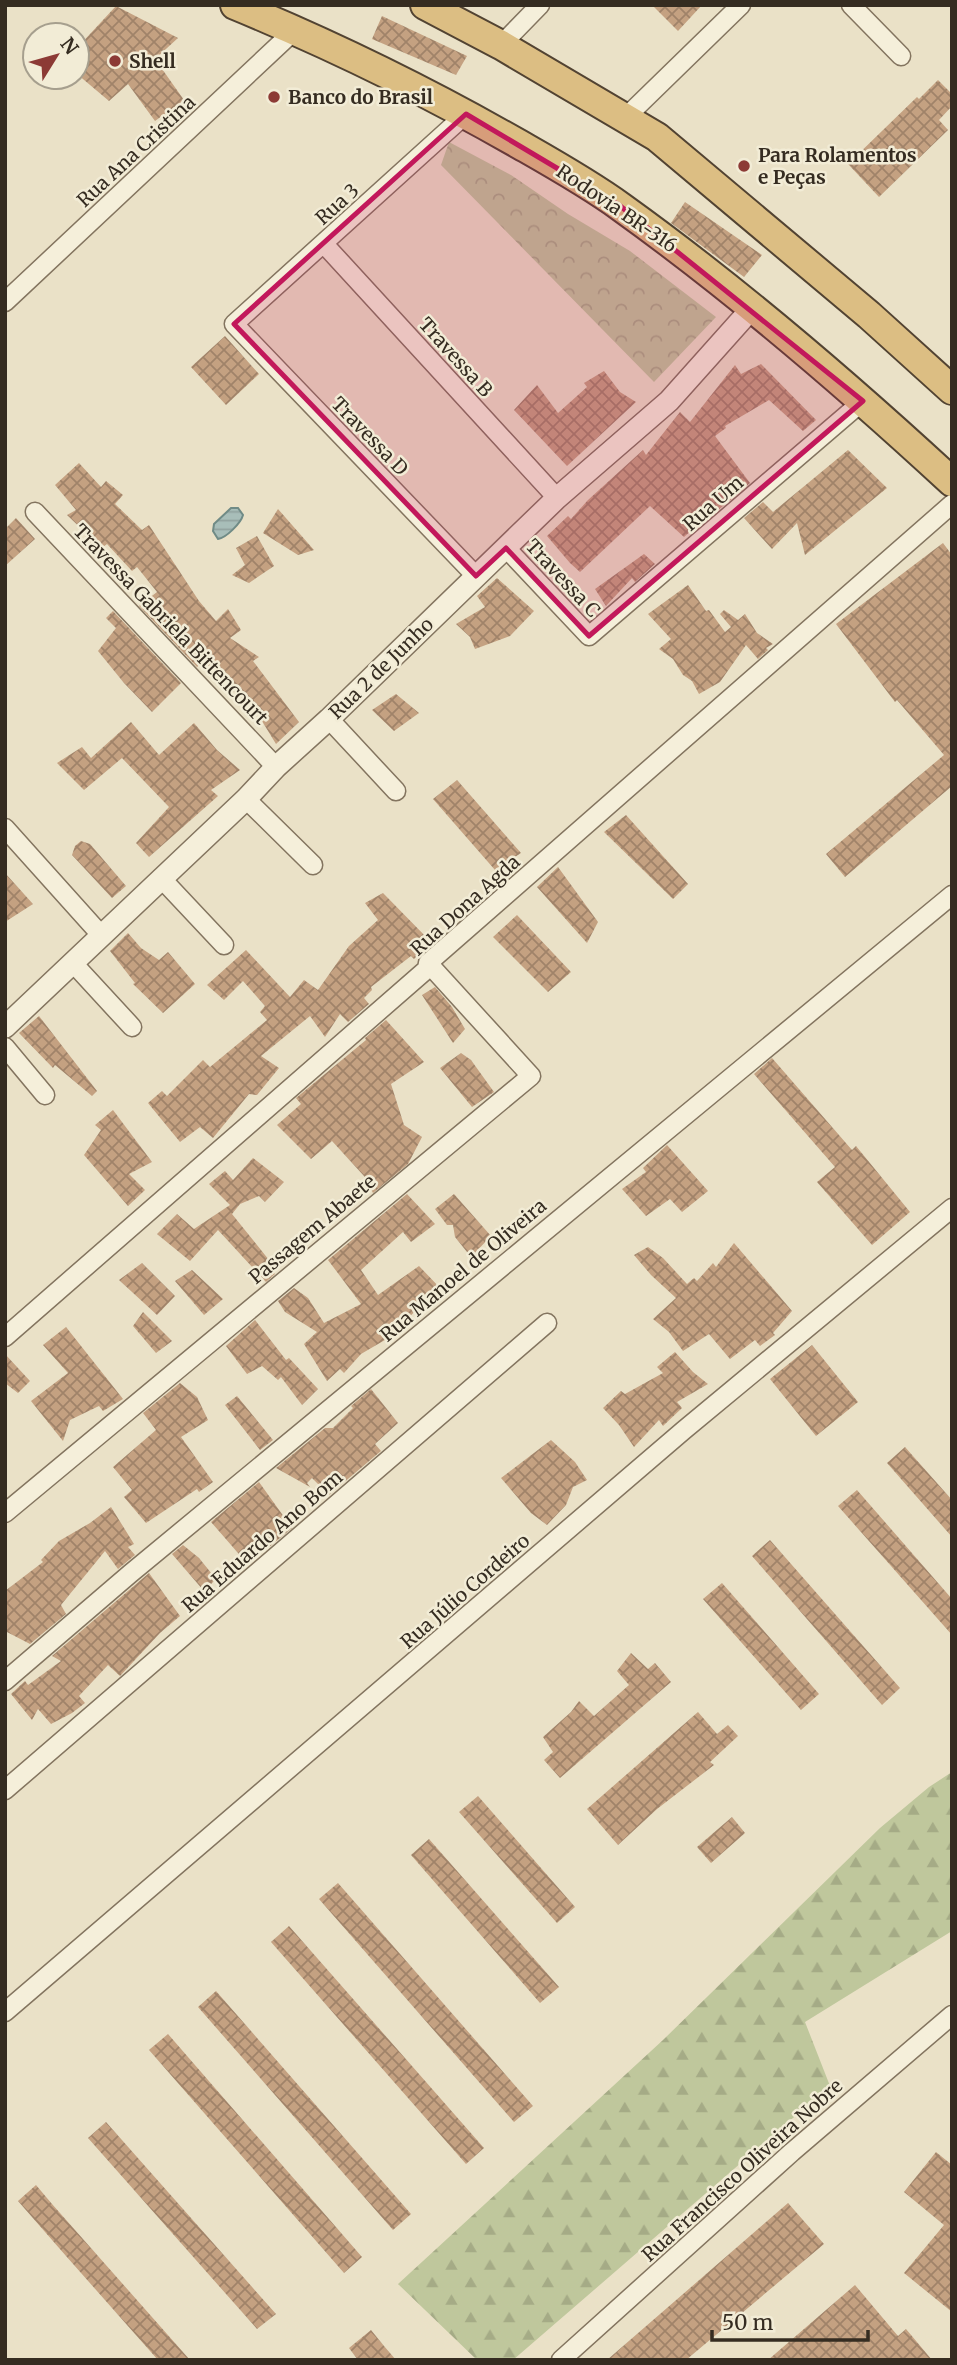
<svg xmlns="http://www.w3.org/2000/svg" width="957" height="2365" font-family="Merriweather,serif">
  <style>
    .forest { fill: url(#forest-firs) }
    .park { fill: url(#park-crowns) }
    .water { fill: url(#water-rules); stroke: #708b86; stroke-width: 2 }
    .building { fill: url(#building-cross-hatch) }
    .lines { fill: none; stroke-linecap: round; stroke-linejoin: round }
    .minor-casing { stroke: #83745f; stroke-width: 21 }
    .tertiary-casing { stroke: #83745f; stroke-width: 24 }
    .trunk-casing { stroke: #524332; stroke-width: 32 }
    .minor { stroke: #f5efda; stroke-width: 18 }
    .tertiary { stroke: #f5efda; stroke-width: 21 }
    .trunk { stroke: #dcbe83; stroke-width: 28 }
    .marked { fill: #c2185b; fill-opacity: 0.2; stroke: #c2185b; stroke-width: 5; stroke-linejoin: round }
    .poi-dot { fill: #8c3a35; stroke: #f2ecd6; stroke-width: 2.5 }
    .labels { text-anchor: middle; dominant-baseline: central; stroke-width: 5; stroke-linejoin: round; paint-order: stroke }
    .poi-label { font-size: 19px; font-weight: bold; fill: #352c21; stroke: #f2ecd6; text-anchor: start }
    .street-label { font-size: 19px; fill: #352c21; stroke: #f2ecd6 }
  </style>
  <defs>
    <pattern id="forest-firs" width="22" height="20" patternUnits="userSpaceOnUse" patternTransform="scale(1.75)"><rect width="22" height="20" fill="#bfc79c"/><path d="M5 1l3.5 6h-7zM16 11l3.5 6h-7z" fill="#a5ab86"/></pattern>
    <pattern id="park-crowns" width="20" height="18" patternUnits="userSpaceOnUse" patternTransform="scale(1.75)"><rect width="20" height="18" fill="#bfc79c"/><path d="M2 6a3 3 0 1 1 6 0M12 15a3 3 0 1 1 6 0" fill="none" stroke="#a5ab86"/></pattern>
    <pattern id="water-rules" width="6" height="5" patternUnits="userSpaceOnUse" patternTransform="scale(1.75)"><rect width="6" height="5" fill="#a8beb9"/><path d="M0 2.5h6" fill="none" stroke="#91a39f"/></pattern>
    <pattern id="building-cross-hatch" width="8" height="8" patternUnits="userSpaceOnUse" patternTransform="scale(1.75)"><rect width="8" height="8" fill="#c4a181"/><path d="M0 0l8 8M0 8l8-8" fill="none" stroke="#a08369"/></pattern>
  </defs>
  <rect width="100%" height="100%" fill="#eae1c7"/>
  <path class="forest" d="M952 1772V1931L805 2022 830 2086 513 2360H477L398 2284 663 2040 880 1828 929 1787Z"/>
  <path class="park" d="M449 142 511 175 568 214 630 251 716 317 654 382 441 165Z"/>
  <path class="water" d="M231 508H238L243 515C241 523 226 538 218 539L213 531 214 524Z"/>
  <path class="building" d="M652 5H702L678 31Z
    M116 6 178 38 155 59 184 100 155 121 128 84 109 101 77 74V48Z
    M382 16 467 56 456 75 372 39Z
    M938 80 952 94V106L939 120 948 130 879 197 848 164 917 97 919 99Z
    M685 202 762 255 744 277 671 223Z
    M225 336 259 374 226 405 191 367Z
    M761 364 816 420 803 431 769 400 725 426 726 428 715 436 750 483 703 523 702 521 684 537 650 506 580 572 570 563 547 536 568 516 571 519 588 500 643 450 646 455 680 412 690 422 735 365 741 374Z
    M604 371 620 392 636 402 567 466 514 410 537 385 558 413 587 387 584 383Z
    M848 450 887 488 805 555 797 523 772 549 744 518 763 502 773 512Z
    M79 463 101 487 106 481 123 495 115 504 142 530 149 525 199 601 216 621 228 609 241 630 230 638 259 657 253 661 299 722 276 744 254 708 228 687 233 683 203 662 197 667 139 606 157 592 137 567 132 571 107 544 98 551 85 537 88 535 67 515 76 510 55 485Z
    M278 509 314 550 298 555 263 533Z
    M16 518 35 539 5 566V529Z
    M257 536 274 566 249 583 232 575 245 565 236 548Z
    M943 543 952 555V786L845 877 826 854 944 755 897 700 895 702 836 624Z
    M644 554 655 564 635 582 632 578 606 606 595 589Z
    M497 578 534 611 510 636 475 649 470 637 456 624 485 607 477 596Z
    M688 585 706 611 709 610 725 632 731 627 720 614 724 610 738 620 745 614 757 633 773 644 766 648 768 650 758 659 746 645 720 682 699 694 692 681 683 675 673 659 659 649 671 639 648 614Z
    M113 611 181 683 152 712 124 683 98 651 116 628 106 618Z
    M396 694 419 713 394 731 372 710Z
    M131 722 159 755 194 723 217 750 240 770 211 790 218 796 149 857 136 843 169 807 122 758 84 790 57 763 82 747 91 758Z
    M457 780 521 853 495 870 433 799Z
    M626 815 688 884 673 899 604 832Z
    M81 841 90 844 126 886 112 898 72 855 75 846Z
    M558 867 598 922 587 943 537 887Z
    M5 873 33 904 5 922Z
    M383 893 431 942 414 959 411 956 371 987 372 990 364 998 369 1004 348 1022 340 1014 325 1037 310 1016 261 1056 279 1068 257 1095 249 1094 213 1138 200 1127 180 1142 148 1103 162 1091 167 1096 203 1060 210 1067 267 1020 260 1012 265 1006 243 981 224 1000 207 985 246 950 290 997 304 980 318 990 349 946 378 920 365 903Z
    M517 915 571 972 548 992 493 937Z
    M128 933 141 948 159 960 168 952 195 984 163 1013 133 984 135 983 110 951Z
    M435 987 452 1007 465 1029 453 1043 422 995Z
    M39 1016 97 1091 92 1096 55 1065 53 1068 19 1033Z
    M386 1020 424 1062 391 1084 404 1125 422 1137 408 1164 373 1193 364 1176 332 1141 311 1159 277 1125 301 1104 296 1098 366 1040 365 1038Z
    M461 1053 471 1060 494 1092 472 1107 440 1068Z
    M772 1058 852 1150 856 1146 910 1212 872 1245 817 1182 835 1167 754 1074Z
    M113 1110 152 1162 129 1174 145 1190 128 1206 84 1155 101 1130 95 1125Z
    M667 1145 708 1191 682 1212 670 1199 646 1216 622 1189 646 1172 643 1168Z
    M253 1158 284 1182 265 1202 259 1196 240 1204 232 1214 273 1265 270 1269 275 1274 266 1282 218 1230 190 1261 157 1234 177 1214 194 1229 230 1205 209 1184 225 1171 233 1180Z
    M407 1194 435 1224 411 1242 403 1232 361 1270 378 1295 419 1266 442 1290 421 1305 390 1337 361 1354 344 1373 340 1369 327 1381 304 1344 317 1332 285 1312 278 1301 294 1288 308 1298 324 1323 361 1304 328 1260Z
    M454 1194 491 1236 471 1257 455 1237 453 1225H447L435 1209Z
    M734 1243 792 1311 773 1333 775 1335 760 1346 755 1340 730 1359 709 1334 683 1351 669 1332 653 1319 676 1298 651 1275 634 1255 648 1247 663 1258 687 1284 694 1278 697 1281 713 1263 716 1267Z
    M142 1263 175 1296 157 1315 119 1280Z
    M192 1270 223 1299 204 1315 175 1281Z
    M143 1312 172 1341 156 1353 133 1326Z
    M255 1320 286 1360 289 1358 318 1389 302 1405 281 1377 278 1380 262 1366 247 1374 226 1346Z
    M66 1327 123 1399 103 1411 99 1406 70 1420 63 1441 31 1401 68 1373 43 1345Z
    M812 1345 858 1402 816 1436 770 1379Z
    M675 1352 693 1372 708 1384 677 1402 682 1408 663 1426 659 1420 634 1447 619 1425 603 1408 621 1391 625 1394 663 1373 657 1367Z
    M5 1354 30 1381 18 1393 5 1383Z
    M180 1383 197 1397 208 1420 181 1437 213 1482 199 1492 197 1489 146 1523 124 1497 132 1490 113 1467 156 1430 143 1413Z
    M371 1389 398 1423 375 1444 381 1451 329 1495 312 1478 307 1483 310 1487 276 1468 325 1428H333L353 1408 351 1406Z
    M237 1396 273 1440 260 1450 225 1405Z
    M551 1440 575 1462 587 1480 573 1487 566 1505 547 1525 531 1513 501 1478Z
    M905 1447 952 1500V1537L887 1463Z
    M259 1482 292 1528 268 1548 265 1544 245 1561 211 1522Z
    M857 1490 952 1599V1635L838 1506Z
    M111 1507 134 1544 128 1547 135 1555 118 1569 105 1551 61 1605 66 1614 30 1644 5 1631V1591L43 1562 41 1560 59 1541 90 1523Z
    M770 1540 900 1688 882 1705 752 1556Z
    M183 1545 199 1558 216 1579 204 1591 172 1554Z
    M149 1573 180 1616 160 1633 120 1676 108 1665 79 1696 85 1703 72 1713 51 1724 38 1709 32 1720 11 1694 25 1681 28 1685 61 1661 52 1656Z
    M722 1583 819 1694 801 1710 703 1599Z
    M631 1653 648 1669 655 1663 671 1682 560 1778 544 1760 553 1752 543 1737 571 1712 579 1701 594 1716 629 1685 617 1671Z
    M698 1712 717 1734 728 1725 738 1736 710 1762 714 1765 657 1809 618 1845 587 1809Z
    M478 1796 575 1907 557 1923 459 1812Z
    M732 1817 745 1833 711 1863 697 1847Z
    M429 1839 559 1987 540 2003 411 1855Z
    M338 1883 533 2106 514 2122 319 1899Z
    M289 1926 484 2148 466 2164 271 1942Z
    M216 1991 411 2214 393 2230 198 2007Z
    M168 2034 362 2257 344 2273 149 2050Z
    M106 2122 276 2314 257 2329 88 2138Z
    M936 2152 952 2165V2312L904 2273 944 2225 904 2192Z
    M36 2185 52 2204 190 2360H158L66 2256 18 2201Z
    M788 2203 824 2244 686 2360H607Z
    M855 2285 898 2336 906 2329 932 2360H768Z
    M371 2330 384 2346 396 2360H358L349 2348Z"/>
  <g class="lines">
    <g class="minor-casing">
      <path id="minor" d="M851 5 901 56
        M501 45 540 5
        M466 114 234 324 476 576
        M625 118 741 5
        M324 244 557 498
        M5 302 295 30
        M35 512 276 767
        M506 548 589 636 863 401
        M329 719 396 791
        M246 799 313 865
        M5 828 101 935
        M161 878 224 945
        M73 963 132 1027
        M5 1047 45 1095
        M5 1337 427 969 428 963 952 504
        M5 1513 531 1076 428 963
        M5 1681 131 1573 952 895
        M5 1790 547 1323
        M5 2012 684 1430 952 1208
        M561 2360 792 2152 952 2015"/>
    </g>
    <g class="tertiary-casing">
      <path id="tertiary" d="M5 1027 246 799 276 767 329 719 557 498 669 401 753 307"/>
    </g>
    <g class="trunk-casing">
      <path id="trunk" d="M235 5C332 45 426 91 517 143 552 163 588 183 621 207 738 291 846 384 952 482
        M425 5 501 45 657 137 869 315 952 390"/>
    </g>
    <use href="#minor" class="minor"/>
    <use href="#tertiary" class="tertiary"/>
    <use href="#trunk" class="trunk"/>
  </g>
  <path class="marked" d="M466 114 619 205 863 401 589 636 506 548 476 576 234 324Z"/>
  <g class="poi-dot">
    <circle cx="115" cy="61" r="7"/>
    <circle cx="274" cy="97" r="7"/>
    <circle cx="744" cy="166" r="7"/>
  </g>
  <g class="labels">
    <g class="poi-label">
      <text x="129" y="61">Shell</text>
      <text x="288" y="97">Banco do Brasil</text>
      <text x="758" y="155">Para Rolamentos<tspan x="758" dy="22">e Peças</tspan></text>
    </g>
    <g class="street-label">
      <text transform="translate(136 151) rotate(-43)">Rua Ana Cristina</text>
      <text transform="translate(337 204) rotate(-42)">Rua 3</text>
      <text transform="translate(617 208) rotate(34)">Rodovia BR-316</text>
      <text transform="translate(456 357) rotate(48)">Travessa B</text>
      <text transform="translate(370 436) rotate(46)">Travessa D</text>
      <text transform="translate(713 503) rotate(-41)">Rua Um</text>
      <text transform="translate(563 578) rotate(47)">Travessa C</text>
      <text transform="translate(171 624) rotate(46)">Travessa Gabriela Bittencourt</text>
      <text transform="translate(381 668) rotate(-44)">Rua 2 de Junho</text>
      <text transform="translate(465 905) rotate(-42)">Rua Dona Agda</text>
      <text transform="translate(312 1229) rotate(-40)">Passagem Abaete</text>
      <text transform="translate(463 1270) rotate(-40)">Rua Manoel de Oliveira</text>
      <text transform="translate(262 1541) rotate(-41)">Rua Eduardo Ano Bom</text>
      <text transform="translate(465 1591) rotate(-41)">Rua Júlio Cordeiro</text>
      <text transform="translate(742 2170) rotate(-42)">Rua Francisco Oliveira Nobre</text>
    </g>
  </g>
  <rect width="957" height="2365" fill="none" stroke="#352c21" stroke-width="14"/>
  <g transform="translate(56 56) rotate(53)"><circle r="33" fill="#f2ecd6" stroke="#a69f8e" stroke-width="2"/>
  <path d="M0-5L12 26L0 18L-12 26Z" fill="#8c3a35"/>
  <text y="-10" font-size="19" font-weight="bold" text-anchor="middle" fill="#352c21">N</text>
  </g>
  <path d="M712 2330v10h156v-10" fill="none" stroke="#352c21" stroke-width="3.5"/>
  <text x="722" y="2330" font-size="21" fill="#352c21" stroke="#f2ecd6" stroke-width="5" paint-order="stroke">50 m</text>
</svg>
